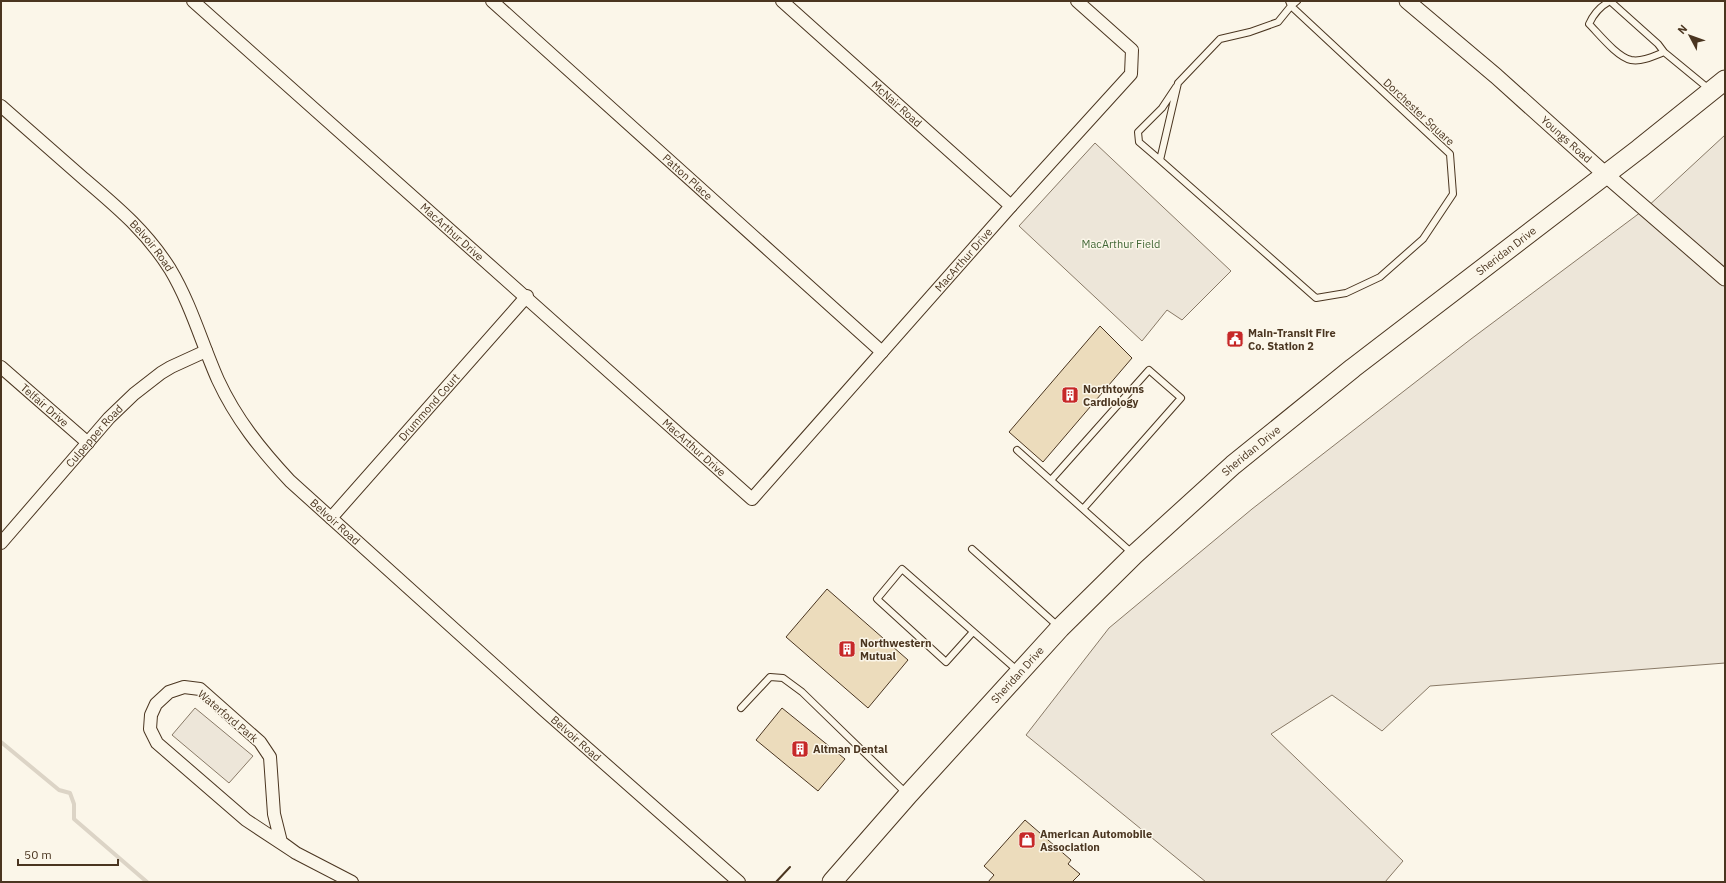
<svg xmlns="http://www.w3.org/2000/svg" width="1726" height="883" font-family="'IBM Plex Sans',sans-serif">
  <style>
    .green { fill: #ede6d9; stroke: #887966 }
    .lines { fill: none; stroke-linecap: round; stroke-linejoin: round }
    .stream { stroke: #dcd4c6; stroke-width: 4 }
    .building { fill: #ecdcbc; stroke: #4a3520 }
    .service-casing { stroke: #4a3520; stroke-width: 8 }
    .minor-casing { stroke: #4a3520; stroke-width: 14 }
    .tertiary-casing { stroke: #4a3520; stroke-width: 17 }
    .primary-casing { stroke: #4a3520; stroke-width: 21 }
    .service { stroke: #fbf6e9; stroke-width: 6 }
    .minor { stroke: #fbf6e9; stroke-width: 12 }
    .tertiary { stroke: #fbf6e9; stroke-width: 15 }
    .primary { stroke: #fbf6e9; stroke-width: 19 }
    .wall { stroke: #4a3520; stroke-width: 2 }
    .labels { text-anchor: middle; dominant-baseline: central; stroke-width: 3; stroke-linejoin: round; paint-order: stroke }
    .street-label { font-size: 11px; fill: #4a3520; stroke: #fbf6e9 }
    .park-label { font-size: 11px; fill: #436837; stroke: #fbf6e9 }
    .poi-label { font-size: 11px; font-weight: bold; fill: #4a3520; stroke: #fbf6e9; text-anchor: start }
  </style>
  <rect width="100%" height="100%" fill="#fbf6e9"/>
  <path class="green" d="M1725 135V663L1430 686 1382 731 1332 695 1271 734 1403 861 1385 882H1206L1026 735 1109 628 1252 509 1471 339 1645 209Z
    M1095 143 1231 271 1182 320 1167 310 1142 341 1019 226Z
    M195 708 253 756 229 783 172 735Z"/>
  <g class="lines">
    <path class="stream" d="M1 742 59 790 70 793 74 804V819L147 882"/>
  </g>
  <path class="building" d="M1100 326 1132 358 1043 462 1009 432Z
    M827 589 908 660 868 708 786 637Z
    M782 708 845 759 818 791 756 740Z
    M1025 820 1071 860 1068 864 1080 874 1072 882H988L994 875 984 866Z"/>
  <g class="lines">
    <g class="service-casing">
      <path id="service" d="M1289 1 1291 6 1450 154 1453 194 1423 239 1380 277 1346 293 1316 298 1160 160 1178 83 1220 39 1250 32 1278 22 1291 6 1297 1
        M1664 52 1658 44 1610 1C1601 6 1593 15 1589 24 1599 34 1617 57 1631 60 1642 62 1654 56 1664 52L1709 89
        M1160 160 1139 142 1138 132 1162 108 1176 87
        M1017 450 1132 553
        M1051 480 1149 370 1181 398 1083 509
        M972 549 1059 627
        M973 632 946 662 877 599 902 569 1018 671
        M741 708 770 677 783 678 802 692 907 794"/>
    </g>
    <g class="minor-casing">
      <g id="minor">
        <path id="s1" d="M193 1 752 499 1011 206 1131 74 1132 50 1077 1"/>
        <path id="s2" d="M492 1 882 352"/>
        <path id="s3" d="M782 1 1011 206"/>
        <path id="s4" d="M1 106C28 130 56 154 83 178 117 207 146 231 170 269 191 304 202 344 218 380 236 419 261 450 290 481L545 711 739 882"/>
        <path id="s5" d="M1 367 88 443"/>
        <path id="s6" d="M331 518 527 296"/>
        <path id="s7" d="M1 543 109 418 134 394 161 373 171 367 206 351"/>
        <path d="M296 853 281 842 274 814 270 757 260 742 200 689 184 687 169 692 156 704 151 715 150 729 157 743 246 820 296 853 352 882"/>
      </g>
    </g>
    <g class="tertiary-casing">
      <g id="tertiary">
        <path id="s8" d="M1407 1 1496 76 1605 174 1725 278"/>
      </g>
    </g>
    <g class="primary-casing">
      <g id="primary">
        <path id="s9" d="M832 882 908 795 1060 628 1134 555 1233 465 1353 368 1639 149 1725 80"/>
      </g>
    </g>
    <use href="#service" class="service"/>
    <use href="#minor" class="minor"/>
    <use href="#tertiary" class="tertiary"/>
    <use href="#primary" class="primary"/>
    <path class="wall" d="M776 882 790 867"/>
  </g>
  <defs>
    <g id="civic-square" transform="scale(0.9)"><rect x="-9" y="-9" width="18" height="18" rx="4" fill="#c62828" stroke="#fbf6e9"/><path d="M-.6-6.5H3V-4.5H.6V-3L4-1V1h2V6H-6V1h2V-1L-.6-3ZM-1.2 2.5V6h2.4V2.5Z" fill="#fff"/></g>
    <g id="building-square" transform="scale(0.9)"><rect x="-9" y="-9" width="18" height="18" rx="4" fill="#c62828" stroke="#fbf6e9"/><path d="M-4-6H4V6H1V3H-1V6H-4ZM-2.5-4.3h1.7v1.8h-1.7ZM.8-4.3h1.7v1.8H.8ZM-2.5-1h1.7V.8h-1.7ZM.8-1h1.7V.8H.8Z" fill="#fff"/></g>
    <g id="shop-square" transform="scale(0.9)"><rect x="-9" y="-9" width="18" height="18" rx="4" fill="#c62828" stroke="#fbf6e9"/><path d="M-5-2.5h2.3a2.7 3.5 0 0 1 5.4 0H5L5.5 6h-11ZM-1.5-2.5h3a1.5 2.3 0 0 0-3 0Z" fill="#fff"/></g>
  </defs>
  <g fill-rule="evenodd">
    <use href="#civic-square" x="1235" y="339"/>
    <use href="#building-square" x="1070" y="395"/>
    <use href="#building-square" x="847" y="649"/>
    <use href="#building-square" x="800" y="749"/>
    <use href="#shop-square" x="1027" y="840"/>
  </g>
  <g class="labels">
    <g class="street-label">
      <text stroke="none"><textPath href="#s3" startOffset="154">McNair Road</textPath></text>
      <text transform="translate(1419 112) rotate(43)">Dorchester Square</text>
      <text stroke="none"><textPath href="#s8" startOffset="211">Youngs Road</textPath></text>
      <text stroke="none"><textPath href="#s2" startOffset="263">Patton Place</textPath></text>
      <text stroke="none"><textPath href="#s1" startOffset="347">MacArthur Drive</textPath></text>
      <text stroke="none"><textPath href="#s4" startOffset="206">Belvoir Road</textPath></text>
      <text stroke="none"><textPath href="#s9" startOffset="926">Sheridan Drive</textPath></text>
      <text stroke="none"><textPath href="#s1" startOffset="1068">MacArthur Drive</textPath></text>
      <text stroke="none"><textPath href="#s5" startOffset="58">Telfair Drive</textPath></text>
      <text stroke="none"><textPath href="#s6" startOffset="148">Drummond Court</textPath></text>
      <text stroke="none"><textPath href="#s7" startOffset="142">Culpepper Road</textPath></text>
      <text stroke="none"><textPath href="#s1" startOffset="671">MacArthur Drive</textPath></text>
      <text stroke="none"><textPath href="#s9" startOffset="602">Sheridan Drive</textPath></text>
      <text stroke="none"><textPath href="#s4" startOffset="542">Belvoir Road</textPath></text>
      <text stroke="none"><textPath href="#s9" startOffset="278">Sheridan Drive</textPath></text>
      <text transform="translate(228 716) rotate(40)">Waterford Park</text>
      <text stroke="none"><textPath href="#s4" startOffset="866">Belvoir Road</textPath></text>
    </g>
    <g class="park-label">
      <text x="1121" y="244">MacArthur Field</text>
    </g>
    <g class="poi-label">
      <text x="1248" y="333">Main-Transit Fire<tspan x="1248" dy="13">Co. Station 2</tspan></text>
      <text x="1083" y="389">Northtowns<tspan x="1083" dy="13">Cardiology</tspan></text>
      <text x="860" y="643">Northwestern<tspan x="860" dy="13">Mutual</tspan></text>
      <text x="813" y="749">Altman Dental</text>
      <text x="1040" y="834">American Automobile<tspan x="1040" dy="13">Association</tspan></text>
    </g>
  </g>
  <rect width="1726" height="883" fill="none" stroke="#4a3520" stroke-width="4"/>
  <g transform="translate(1690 36) rotate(311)" stroke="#fbf6e9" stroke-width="3" paint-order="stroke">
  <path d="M0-3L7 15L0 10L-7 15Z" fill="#4a3520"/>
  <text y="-6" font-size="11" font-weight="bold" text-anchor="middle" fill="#4a3520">N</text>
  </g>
  <path d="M18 859v6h100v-6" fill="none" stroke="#4a3520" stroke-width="2"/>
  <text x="24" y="859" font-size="12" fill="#4a3520" stroke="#fbf6e9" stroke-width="3" paint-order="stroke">50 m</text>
</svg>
